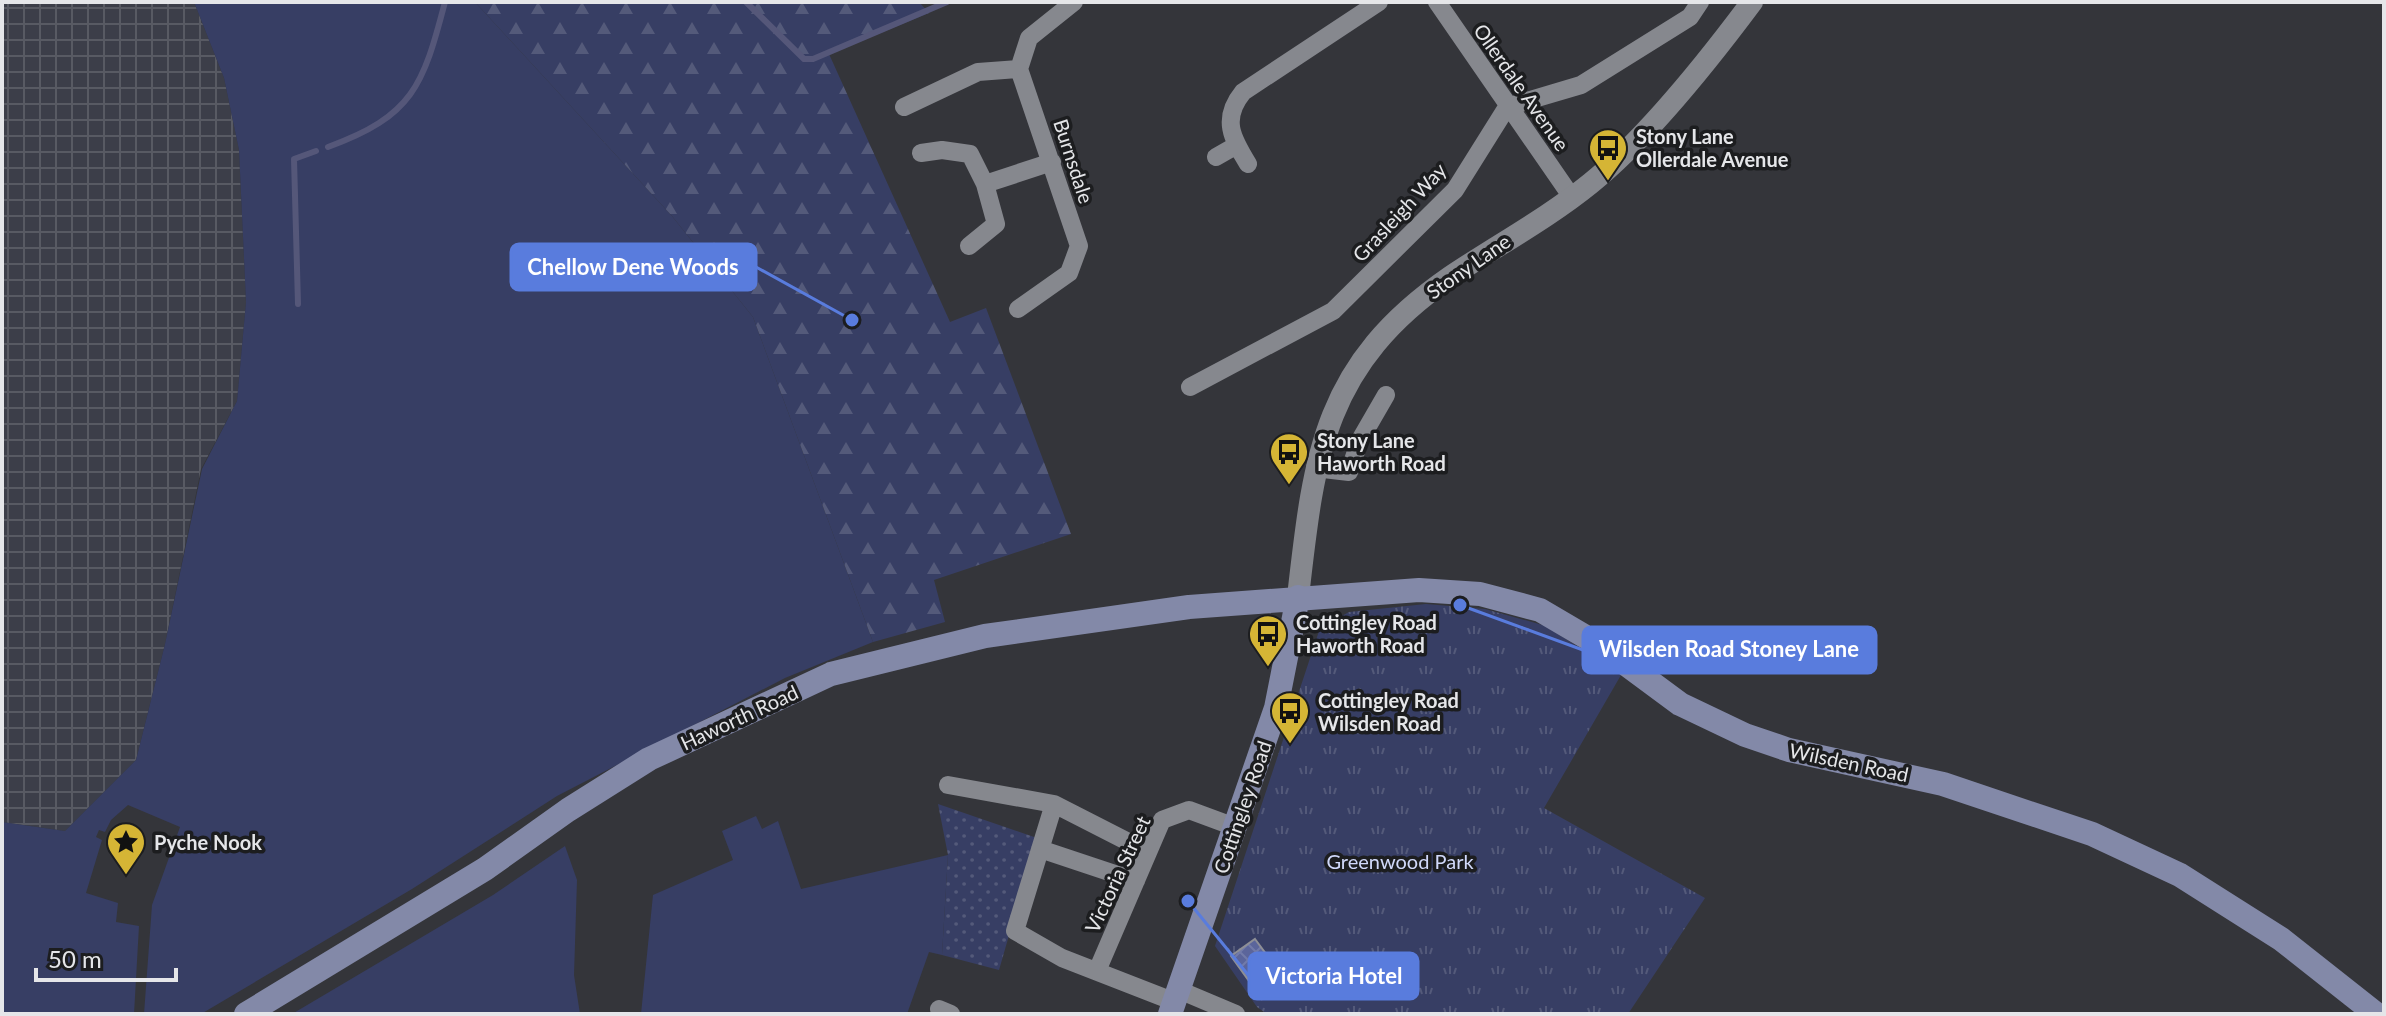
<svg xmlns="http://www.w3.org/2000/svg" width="2386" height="1016" font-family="Lato,sans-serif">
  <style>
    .industrial { fill: url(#industrial-grid) }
    .grass { fill: #373e64 }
    .forest { fill: url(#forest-firs) }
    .park { fill: url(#park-tufts) }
    .garden { fill: url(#garden-dots) }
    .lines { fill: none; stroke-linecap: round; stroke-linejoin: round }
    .stream { stroke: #555779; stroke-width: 6 }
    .building { fill: url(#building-cross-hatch); stroke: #8e8f96; stroke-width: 2 }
    .minor { stroke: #86888e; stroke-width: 18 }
    .tertiary { stroke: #86888e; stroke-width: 22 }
    .secondary { stroke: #8389a8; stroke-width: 24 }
    .labels { text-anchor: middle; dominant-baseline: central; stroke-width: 7; stroke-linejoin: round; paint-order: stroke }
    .street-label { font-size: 20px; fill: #e5e6e9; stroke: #1c1d1f }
    .poi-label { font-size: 20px; font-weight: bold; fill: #e5e6e9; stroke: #1c1d1f; text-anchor: start }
    .park-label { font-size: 20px; fill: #d1d9fa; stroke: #1c1d1f }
    .leader { fill: none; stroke: #597cdd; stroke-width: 3 }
    .callout-dot { fill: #597cdd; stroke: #1c1d1f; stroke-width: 3 }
    .callout { fill: #597cdd; stroke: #597cdd; stroke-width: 3 }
    .callout-label { font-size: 22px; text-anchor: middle; font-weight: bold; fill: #fff }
  </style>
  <defs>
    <pattern id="industrial-grid" width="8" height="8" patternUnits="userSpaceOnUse" patternTransform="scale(2)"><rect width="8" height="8" fill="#3c3e49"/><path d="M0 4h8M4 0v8" fill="none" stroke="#585a63"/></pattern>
    <pattern id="forest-firs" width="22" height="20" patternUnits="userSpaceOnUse" patternTransform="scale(2)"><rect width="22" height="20" fill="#373e64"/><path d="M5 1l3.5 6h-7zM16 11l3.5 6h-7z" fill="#545a7a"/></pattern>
    <pattern id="park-tufts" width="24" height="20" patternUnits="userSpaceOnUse" patternTransform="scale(2)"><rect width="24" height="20" fill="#373e64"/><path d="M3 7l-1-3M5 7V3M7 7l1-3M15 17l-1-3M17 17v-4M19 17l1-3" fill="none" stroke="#545a7a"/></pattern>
    <pattern id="garden-dots" width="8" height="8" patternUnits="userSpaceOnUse" patternTransform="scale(2)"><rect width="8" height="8" fill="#373e64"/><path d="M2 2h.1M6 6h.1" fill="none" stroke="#545a7a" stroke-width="1.8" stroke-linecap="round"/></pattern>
    <pattern id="building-cross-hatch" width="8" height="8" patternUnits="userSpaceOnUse" patternTransform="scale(2)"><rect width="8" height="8" fill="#5b659b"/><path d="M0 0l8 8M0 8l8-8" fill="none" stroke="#727ba9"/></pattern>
  </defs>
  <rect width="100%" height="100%" fill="#34353a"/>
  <path class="industrial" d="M2 2H194L224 78 239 150 246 302 237 401 201 469 165 644 136 760 65 831 2 822Z"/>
  <path class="grass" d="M194 2H475L672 216 753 317 873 642 785 678 557 796 412 889 201 1014H144L152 905 180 827 128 805 111 820 105 832 99 830 96 837 102 840 86 893 118 903 116 922 139 926 134 1014H2V822L65 831 136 760 165 644 202 469 237 401 246 302 239 150 224 78Z
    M756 816 762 829 778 821 801 889 948 855 942 955 929 952 907 1014H641L653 895 733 860 722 831Z
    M565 846 577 880 574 975 580 1014H292L493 895Z"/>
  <path class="forest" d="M475 2H919L929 13 829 54 950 322 986 308 1071 534 934 580 945 622 873 642 753 317 672 216Z"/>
  <path class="park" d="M1426 604 1485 609 1546 626 1621 675 1544 808 1705 898 1628 1014H1267L1257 1007 1215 946 1320 628 1349 612Z"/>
  <path class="garden" d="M938 804 1037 838 999 970 942 955 948 855Z"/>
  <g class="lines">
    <path class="stream" d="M746 2 804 59H813L947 2
      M328 147C413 116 423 86 445 2
      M298 304 294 159 316 151"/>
  </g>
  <path class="building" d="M1255 939 1286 981 1262 999 1231 956Z"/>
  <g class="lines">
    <path class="minor" d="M1437 2 1571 196
      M904 107 978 72 1019 69
      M921 153 942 150 970 154 985 184 996 224 969 246
      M1216 157 1237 145
      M1248 164C1232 138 1221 119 1243 92L1379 2
      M985 184 1052 162
      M1018 309 1069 273 1079 246 1019 69 1029 38 1074 2
      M1190 387 1333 311 1455 190 1507 107 1581 85 1690 17 1700 2
      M1315 468 1349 472 1360 440 1386 395
      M948 785 1054 804 1148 852
      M1054 804 1015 931 1062 958 1175 1002
      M1040 849 1136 881
      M1097 971 1162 820 1189 810 1235 827
      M1179 990 1236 1014
      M939 1009 951 1014"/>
    <path class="tertiary" d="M1298 597C1314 455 1323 365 1450 277 1496 246 1548 218 1591 183 1648 137 1708 61 1752 2"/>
    <path class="secondary" d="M246 1014 485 869 568 810 649 759 831 674 985 636 1189 607 1419 590 1480 594 1540 610 1603 647 1680 704 1745 735 1789 750 1943 784 2092 834 2180 875 2281 939 2376 1014
      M1170 1014 1276 708 1298 597"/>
  </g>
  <defs>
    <g id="bus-pin" transform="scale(2)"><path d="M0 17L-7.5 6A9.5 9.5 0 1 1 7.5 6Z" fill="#d5b535" stroke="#1c1d1f"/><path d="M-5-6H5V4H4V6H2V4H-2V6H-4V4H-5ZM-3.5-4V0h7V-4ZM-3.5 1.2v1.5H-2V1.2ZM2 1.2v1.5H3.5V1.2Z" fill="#111"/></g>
    <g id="sight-pin" transform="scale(2)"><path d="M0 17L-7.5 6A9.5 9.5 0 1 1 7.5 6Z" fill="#d5b535" stroke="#1c1d1f"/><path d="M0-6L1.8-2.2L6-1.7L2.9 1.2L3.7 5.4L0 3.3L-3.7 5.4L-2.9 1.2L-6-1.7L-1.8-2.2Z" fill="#111"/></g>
  </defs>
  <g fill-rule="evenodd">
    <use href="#bus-pin" x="1608" y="148"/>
    <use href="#bus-pin" x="1289" y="452"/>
    <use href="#bus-pin" x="1268" y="634"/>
    <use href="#bus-pin" x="1290" y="711"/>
    <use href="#sight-pin" x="126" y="842"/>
  </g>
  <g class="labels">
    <g class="street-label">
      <text transform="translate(1522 87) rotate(55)">Ollerdale Avenue</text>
      <text transform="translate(1074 161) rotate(72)">Burnsdale</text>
      <text transform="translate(1399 212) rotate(-47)">Grasleigh Way</text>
      <text transform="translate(1468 266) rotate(-35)">Stony Lane</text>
      <text transform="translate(739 717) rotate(-25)">Haworth Road</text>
      <text transform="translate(1849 762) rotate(12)">Wilsden Road</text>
      <text transform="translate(1242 807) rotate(-71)">Cottingley Road</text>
      <text transform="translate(1117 874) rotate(-65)">Victoria Street</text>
    </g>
    <g class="poi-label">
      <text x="1636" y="136">Stony Lane<tspan x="1636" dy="23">Ollerdale Avenue</tspan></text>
      <text x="1317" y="440">Stony Lane<tspan x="1317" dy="23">Haworth Road</tspan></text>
      <text x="1296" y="622">Cottingley Road<tspan x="1296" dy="23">Haworth Road</tspan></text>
      <text x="1318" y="700">Cottingley Road<tspan x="1318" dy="23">Wilsden Road</tspan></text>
      <text x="154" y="842">Pyche Nook</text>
    </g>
    <g class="park-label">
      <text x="1400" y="861">Greenwood Park</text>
    </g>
  </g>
  <path class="leader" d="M852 320L756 267M1460 605L1583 650M1188 901L1249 976"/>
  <g class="callout-dot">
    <circle cx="852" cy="320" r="8"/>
    <circle cx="1460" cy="605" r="8"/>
    <circle cx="1188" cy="901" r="8"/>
  </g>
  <g class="callout">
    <rect x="511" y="244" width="245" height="46" rx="8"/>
    <rect x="1583" y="627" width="293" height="46" rx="8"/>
    <rect x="1249" y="953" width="169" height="46" rx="8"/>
  </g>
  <g class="callout-label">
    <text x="633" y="275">Chellow Dene Woods</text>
    <text x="1729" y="657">Wilsden Road Stoney Lane</text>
    <text x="1334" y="984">Victoria Hotel</text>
  </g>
  <rect width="2386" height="1016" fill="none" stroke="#e5e6e9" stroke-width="8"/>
  <path d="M36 968v12h140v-12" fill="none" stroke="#e5e6e9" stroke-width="4"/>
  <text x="48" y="968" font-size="24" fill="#e5e6e9" stroke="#1c1d1f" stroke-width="6" paint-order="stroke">50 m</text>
</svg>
